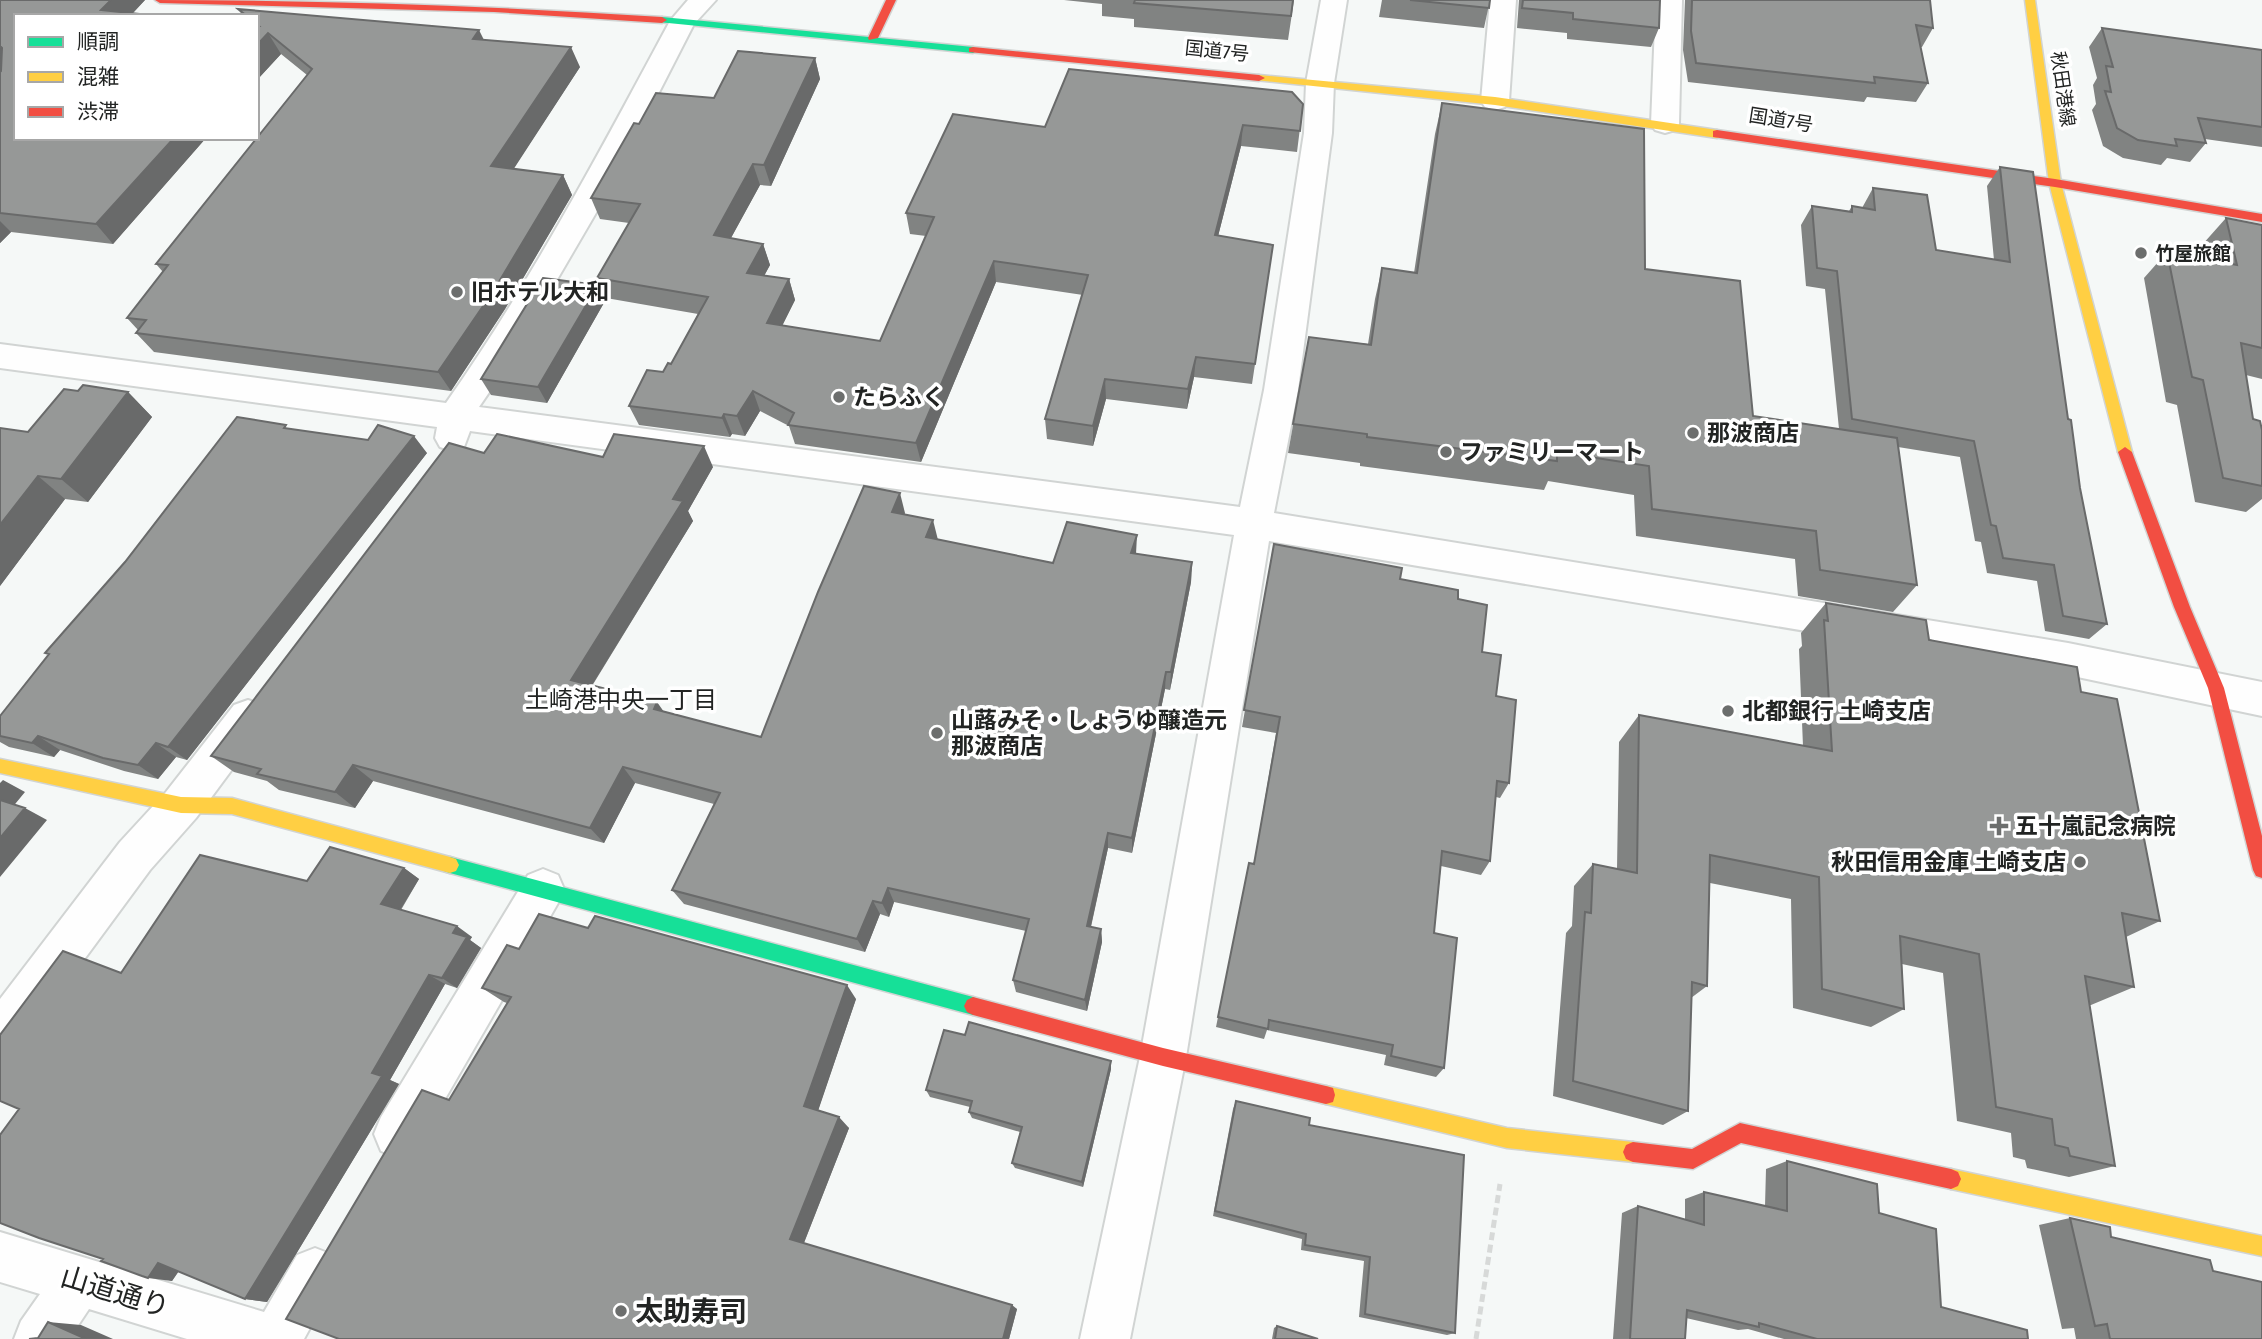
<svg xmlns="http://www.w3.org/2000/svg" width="2262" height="1339" font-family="'Fira Sans Condensed','Noto Sans JP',sans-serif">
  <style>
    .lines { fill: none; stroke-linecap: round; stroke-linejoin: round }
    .street-casing { stroke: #d1d4d3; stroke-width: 4 }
    .fast-casing { stroke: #d1d4d3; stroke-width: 3 }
    .slow-casing { stroke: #d1d4d3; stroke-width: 3 }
    .jam-casing { stroke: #d1d4d3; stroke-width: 3 }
    .path { stroke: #d7d9d8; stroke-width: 5; stroke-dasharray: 8 4.5; stroke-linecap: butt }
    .street { fill: #fefefe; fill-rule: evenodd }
    .fast { fill: #16e098; fill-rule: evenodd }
    .slow { fill: #ffcf43; fill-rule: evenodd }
    .jam { fill: #f24e42; fill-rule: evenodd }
    .wall { fill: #818382 }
    .shaded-wall { fill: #696a6a }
    .building { fill: #969897; stroke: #696a6a; stroke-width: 2 }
    .poi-dot { fill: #6c6e6d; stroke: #fff; stroke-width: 2.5 }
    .labels { text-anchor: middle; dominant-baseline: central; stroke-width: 7; stroke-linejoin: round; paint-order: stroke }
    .far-street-label { font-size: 19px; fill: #222423; stroke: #fff }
    .far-poi-label { font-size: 19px; font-weight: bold; fill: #222423; stroke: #fff; text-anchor: start }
    .poi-label { font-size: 23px; font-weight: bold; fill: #222423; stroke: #fff; text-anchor: start }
    .neighbourhood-label { font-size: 24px; fill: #222423; stroke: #fff }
    .near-street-label { font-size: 28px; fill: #222423; stroke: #fff }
    .near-poi-label { font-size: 28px; font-weight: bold; fill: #222423; stroke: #fff; text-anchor: start }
  </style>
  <rect width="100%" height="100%" fill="#f5f8f7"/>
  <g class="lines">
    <g class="street-casing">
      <path id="street" d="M688 0H716L694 24 607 194 505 369 479 407 1240 507 1264 390 1304 133 1306 83 1321 0H1347L1334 83 1332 133 1298 390 1274 513 2068 643 2262 682V716L2068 675 1269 541 1186 1057 1130 1339H1080L1140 1057 1234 535 470 431 464 447 452 451 440 447 435 438 437 427 0 368V344L446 403C531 282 600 151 670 21Z
        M1490 0H1516L1509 101 1505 107 1495 110 1485 107 1481 101Z
        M1656 0H1682L1679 124 1675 130 1665 133 1655 130 1651 124Z
        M248 700 262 705 268 717 262 729 196 818 150 870 16 1052 0 1059V999L120 842 166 792 234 705Z
        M543 869 558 875 564 889 558 903 415 1151 398 1158 381 1151 374 1134 381 1117 528 875Z
        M0 1232 264 1312 297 1255 315 1248 333 1255 340 1273 304 1339H187L89 1309 69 1339H14L21 1321 40 1294 0 1282Z"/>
    </g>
    <g class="fast-casing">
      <path id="fast" d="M662 17 973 47 979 50 973 53 658 22 657 20Z
        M450 857 973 997 979 1000 982 1006 979 1012 973 1015 450 873 444 871 441 865 444 859Z"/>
    </g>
    <g class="slow-casing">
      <path id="slow" d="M2025 0H2035L2061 183 2132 452 2125 457 2118 452 2049 183Z
        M1259 75 1495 97 1717 130 1723 134 1717 138 1495 105 1255 80V76Z
        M0 759 181 797 232 798 450 857 456 859 459 865 456 871 450 873 232 814 181 813 0 773Z
        M1326 1086 1507 1128 1633 1142 1640 1145 1643 1152 1640 1159 1633 1162 1507 1148 1326 1104 1319 1102 1317 1095 1319 1088Z
        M1951 1169 2262 1236V1256L1951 1189 1944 1186 1941 1179 1944 1172Z"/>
    </g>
    <g class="jam-casing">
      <path id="jam" d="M155 0C324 0 493 6 662 17L667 20 662 23 494 12 160 3Z
        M886 0H896L878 38 869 40 868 38Z
        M973 47 1259 75 1265 78 1259 81 969 52V48Z
        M1717 130 2055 179 2262 214V222L2055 187 1713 137V131Z
        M2125 447 2132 452 2190 607 2224 688 2262 836V878L2256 876 2253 870 2208 688 2174 607 2118 452Z
        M973 997 1163 1048 1326 1086 1333 1088 1335 1095 1333 1102 1326 1104 1163 1066 973 1015 967 1012 964 1006 967 1000Z
        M1740 1123 1951 1169 1958 1172 1961 1179 1958 1186 1951 1189 1741 1143 1693 1169 1633 1162 1626 1159 1623 1152 1626 1145 1633 1142 1692 1149Z"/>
    </g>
    <path class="path" d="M1476 1339 1500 1184"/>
    <use href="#street" class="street"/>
    <use href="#fast" class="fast"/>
    <use href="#slow" class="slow"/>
    <use href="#jam" class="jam"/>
  </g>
  <path class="wall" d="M0 0H145L133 13 206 138 113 244 11 232 0 243Z
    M1064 0H1294L1288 40 1134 27V19L1102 16V4Z
    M1382 0H1490L1484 28 1379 17Z
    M1519 0H1660L1659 28 1651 47 1567 39V33L1517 28Z
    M1685 0H1930L1933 28 1922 47H1921L1928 83 1916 102 1867 97 1864 102 1688 82 1683 50Z
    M238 9 484 40 580 67 513 169 563 175 572 195 505 309 451 391 154 352 136 333 138 330 127 318 163 272 156 264 307 75 281 54 257 80V16H243Z
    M2102 28 2262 50V147L2205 139 2206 143 2190 162 2167 158 2161 165 2123 158 2103 146 2092 110 2096 104 2093 85 2097 78 2089 47Z
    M815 58 820 79 771 186 760 185 731 238 763 244 770 265 764 276 789 279 795 300 782 326 880 341 926 236 910 234 906 213 1045 127 1303 104 1297 152 1241 146 1218 236 1270 265 1252 384 1194 377 1187 409 1106 399 1093 446 1047 439 1045 419 1083 295 996 282 921 462 795 444 789 426 760 411 745 436 732 434 730 437 639 425 629 406 671 364 698 314 606 298 597 278 629 223 600 219 591 198 639 124 714 98Z
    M1442 103 1645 269 1753 416 1839 429 1825 289 1806 286 1801 225 1812 206 1849 211 1852 206 1862 208 1873 188 1936 250 1994 260 1987 186 2000 167 2068 419 2080 488 2107 624 2089 639 2045 631 2037 581 1987 573 1981 542 1975 541 1960 457 1898 447 1917 585 1893 612 1798 596 1795 559 1636 536 1634 495 1548 481 1544 490 1360 466V463L1288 453 1309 337 1368 344 1375 299 1382 268 1414 273 1435 134Z
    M2226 218 2262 225V379L2246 375 2253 419 2262 430V499L2246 512 2195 502 2177 405 2166 402 2144 278 2167 252 2205 259 2202 245Z
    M605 301 547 403 491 395 481 379Z
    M128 392 152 417 88 502 65 499 0 586 28 432Z
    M289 429 427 453 187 760 176 757 158 779 124 771 60 750 54 757 9 747 0 742V716L49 655 45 653Z
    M603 457 713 467 688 511 693 521 592 686 663 711 761 737 905 513V514L938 540 1053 563 1136 554 1192 562 1191 582 1170 690 1165 689 1132 853 1108 848 1091 927 1101 929 1102 942 1087 1011 1016 992 1013 980 1026 931 894 902 889 917 880 914 865 952 684 904 672 890 714 804 635 783 604 843 373 781 355 808 279 790 267 781 234 772 211 756Z
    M1274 544 1400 579 1458 599 1482 652 1496 696 1509 783 1500 798 1496 797 1490 861 1481 875 1441 866 1434 933 1444 1068 1436 1077 1384 1065 1386 1055 1267 1030 1264 1039 1216 1027 1249 863 1254 864 1276 733 1242 727Z
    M1826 603 2081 692 2160 921 2126 937 2134 987 2091 1005H2089L2115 1166 2069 1177 2027 1168 2025 1160 2013 1157 2011 1133 1957 1121 1943 973 1902 964 1904 1009 1871 1027 1793 1008 1791 899 1710 883 1707 986 1691 998 1688 1111 1663 1125 1553 1096 1566 933 1572 926 1574 886 1593 864 1617 869 1619 742 1639 715 1803 746 1799 649 1802 646 1801 633Z
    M404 868 419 879 401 910 472 937 470 940 481 948 457 988 445 984 390 1080 399 1084 267 1302 245 1299 179 1271 172 1281 103 1259 121 973 307 881Z
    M588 928 856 999 818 1110 849 1128 804 1243 1017 1309 1009 1339H339L449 1100 507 1003 504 1002 482 988 519 949Z
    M965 1035 1111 1061V1069L1083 1187 1015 1168 1012 1163 1020 1132 972 1118 969 1112 970 1107 930 1097 926 1090Z
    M1236 1101 1309 1125 1455 1333 1447 1335 1359 1317 1364 1261 1301 1250 1302 1239 1213 1216 1233 1109Z
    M1787 1161 1879 1213 1941 1307 2028 1339H1784L1748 1329 1738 1330 1686 1318 1685 1339H1613L1622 1213 1638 1206 1685 1220V1199L1704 1192 1765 1206 1766 1169Z
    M2070 1218 2111 1237 2213 1271 2262 1339H2076L2074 1328 2062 1329 2039 1225Z
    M1277 1326 1318 1339H1272L1274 1328Z"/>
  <path class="shaded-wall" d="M111 0H145L130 16 101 10Z
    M479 30 489 50 473 39Z
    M268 33 281 54 257 80V45Z
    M0 47 15 65 0 73Z
    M571 47 580 67 502 187 491 166Z
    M815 58 820 79 771 186 764 165Z
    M1243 125 1241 146 1213 256 1215 235Z
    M174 138H206L113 244 96 224Z
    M753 164 760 185 721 256 714 235Z
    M563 175 572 195 505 309 451 391 438 372Z
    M0 221 11 232 0 243Z
    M763 244 770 265 754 294 747 273Z
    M994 261 996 282 921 462 916 443Z
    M789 279 795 300 773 344 767 323Z
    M598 285 605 301 547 403 538 387Z
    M1196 357 1194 377 1187 409 1188 389Z
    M1105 379 1106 399 1093 446V426Z
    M753 391 760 411 745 436 737 416Z
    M128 392 152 417 88 502 61 479Z
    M724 414 732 434 730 437 722 418Z
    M414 436 427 453 187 760 168 747Z
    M704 446 713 467 688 511 693 521 584 698 571 680Z
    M38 476 65 499 0 586V525Z
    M900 493 905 513 898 532 892 512Z
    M933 520 938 540 926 537Z
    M1137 535 1136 554 1131 553Z
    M1192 562 1191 582 1170 690 1171 672Z
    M1166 672 1165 689 1132 853V838Z
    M657 702 669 719 654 709Z
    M38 736 60 750 54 757 32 743Z
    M156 743 176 757 158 779 138 765Z
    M353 765 373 781 355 808 335 792Z
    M623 767 635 783 604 843 590 828Z
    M3 780 25 792 11 809 0 803V783Z
    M25 808 47 820 0 877V838Z
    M1108 833V848L1088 939 1087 926Z
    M404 868 419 879 397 915 381 904Z
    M888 888 894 902 889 917 882 903Z
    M873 901 880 914 865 952 857 939Z
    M457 926 472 937 470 940 481 948 457 988 442 978 453 933Z
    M1101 929 1102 942 1087 1011 1085 1000Z
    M429 975 445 984 390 1080 399 1084 267 1302 245 1299 372 1073Z
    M847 985 856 999 816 1117 804 1106Z
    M1111 1061V1069L1083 1187 1082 1182Z
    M839 1117 849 1128 803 1245 790 1239Z
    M158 1263 182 1266 172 1281 148 1278Z
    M1012 1305 1017 1309 1009 1339H1003Z
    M48 1322 81 1325 113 1339H86Z"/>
  <path class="building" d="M0 0H111L101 10 159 16H16V138H174L96 224 0 213V72L1 71 2 48 0 46Z
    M1135 0H1293L1291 16 1134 3Z
    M1410 0H1490L1489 8Z
    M1523 0H1660L1659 28 1573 19V13L1522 8Z
    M1692 0H1930L1933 28 1916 25 1928 83 1874 77 1875 83 1696 63 1691 31Z
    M238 9 479 30 473 39 571 47 491 166 563 175 494 290 438 372 136 333 146 320 127 318 168 265 156 264 312 69 268 33 257 45V26H259L257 24V16H247Z
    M2102 28 2262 50V127L2198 118 2206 143 2175 139 2177 146 2138 140 2117 128 2105 91 2111 92 2106 66 2113 67Z
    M738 51 815 58 764 165 753 164 714 235 763 244 747 273 789 279 767 323 880 341 934 217 906 213 953 114 1045 127 1069 69 1292 92 1303 104 1300 131 1243 125 1215 235 1273 245 1255 364 1196 357 1188 389 1105 379 1093 426 1045 419 1088 275 994 261 916 443 788 425 794 413 753 391 737 416 724 414 722 418 629 406 647 370 663 372 668 363 671 364 708 297 597 278 640 204 591 198 634 123 639 124 656 93 714 98Z
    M1442 103 1644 129 1645 269 1740 281 1753 416 1897 438 1917 585 1820 570 1816 531 1652 509 1649 466 1557 452V461L1367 437V434L1293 424 1309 337 1371 345 1382 268 1417 273Z
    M2000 167 2033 172 2068 419 2071 420 2080 488 2107 624 2063 616 2054 565 2003 558 1996 526 1991 525 1974 441 1852 419 1837 271 1817 268 1812 206 1852 212V206L1875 210 1873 188 1927 195 1936 250 2010 262Z
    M2226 218 2262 225V348L2241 343 2253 419 2260 421 2262 430V486L2223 478 2203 380 2192 377 2167 252 2237 265Z
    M543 278 598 285 538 387 481 379Z
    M83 385 128 392 61 479 38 476 0 525V428L28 432 64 389 78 391Z
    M237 417 286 425 284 428 368 440 378 425 414 436 168 747 156 743 138 765 103 758 38 736 32 743 0 736V716L49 654 45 653 125 562Z
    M497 434 603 457 614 434 704 446 673 499 683 501 571 680 657 702 654 709 761 737 818 592 864 486 900 493 892 512 933 520 926 537 1053 563 1067 522 1137 535 1131 553 1192 562 1171 672H1166L1132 838 1108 833 1087 926 1101 929 1085 1000 1013 980 1029 919 888 888 882 903 873 901 857 939 672 890 720 793 623 767 590 828 353 765 335 792 257 774 261 769 211 756 449 443 484 453Z
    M1274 544 1402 568 1400 579 1458 590V599L1487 605 1482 652 1501 655 1496 696 1516 700 1509 783 1497 781 1490 861 1442 851 1434 933 1457 938 1444 1068 1391 1056 1393 1045 1269 1020 1268 1029 1218 1017 1249 863 1254 864 1280 717 1244 710Z
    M1826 603 1926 620 1929 640 2077 667 2081 692 2117 699 2160 921 2122 913 2134 987 2085 976 2115 1166 2070 1156 2068 1148 2055 1145 2052 1119 1996 1107 1979 954 1900 936 1904 1009 1822 989 1819 877 1710 855 1707 986 1692 982 1688 1111 1573 1081 1585 912 1591 913 1593 864 1637 873 1639 715 1832 751 1824 620 1828 621Z
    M0 800 25 808 0 838Z
    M330 847 404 868 381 904 457 926 453 933 467 937 442 978 429 975 372 1073 382 1076 245 1299 158 1263 148 1278 142 1276 101 1261 103 1259 39 1238 0 1223V1135L19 1109 0 1101V1035L63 951 121 973 200 855 307 881Z
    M539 914 588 928 595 916 847 985 804 1106 839 1117 790 1239 1012 1305 1003 1339H339L286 1319 422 1090 449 1100 511 997 482 988 507 945 519 949Z
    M969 1022 1111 1061 1082 1182 1012 1163 1022 1127 969 1112 972 1101 926 1090 944 1030 965 1035Z
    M1236 1101 1310 1118 1309 1125 1464 1155 1455 1333 1365 1314 1370 1257 1305 1245 1306 1234 1215 1211Z
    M1787 1161 1877 1184 1879 1213 1936 1229 1941 1307 2027 1330 2028 1339H1817L1759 1323V1327L1687 1310 1685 1339H1630L1638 1206 1704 1225V1192L1787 1211Z
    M2070 1218 2110 1227 2111 1237 2210 1260 2213 1271 2262 1282V1339H2110L2107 1324 2095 1326Z
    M48 1322 86 1339H29L38 1338Z
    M1277 1326 1318 1339H1275Z"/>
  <g class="poi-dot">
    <circle cx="2141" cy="253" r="7"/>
    <circle cx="457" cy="292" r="7"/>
    <circle cx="839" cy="397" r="7"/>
    <circle cx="1693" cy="433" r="7"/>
    <circle cx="1446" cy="452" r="7"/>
    <circle cx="1728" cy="711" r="7"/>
    <circle cx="937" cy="733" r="7"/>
    <path d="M1995.5 815.5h7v7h7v7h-7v7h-7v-7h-7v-7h7z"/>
    <circle cx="2080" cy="862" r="7"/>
    <circle cx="621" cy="1311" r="7"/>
  </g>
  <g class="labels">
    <g class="far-street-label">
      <text transform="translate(1217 51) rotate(6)">国道7号</text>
      <text transform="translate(2063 89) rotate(82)">秋田港線</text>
      <text transform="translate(1781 120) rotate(9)">国道7号</text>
    </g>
    <g class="far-poi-label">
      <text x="2155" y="253">竹屋旅館</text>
    </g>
    <g class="poi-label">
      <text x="471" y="292">旧ホテル大和</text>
      <text x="853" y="397">たらふく</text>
      <text x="1707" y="433">那波商店</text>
      <text x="1460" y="452">ファミリーマート</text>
      <text x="1742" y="711">北都銀行 土崎支店</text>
      <text x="951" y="720">山蕗みそ・しょうゆ醸造元<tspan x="951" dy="26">那波商店</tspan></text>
      <text x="2015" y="826">五十嵐記念病院</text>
      <text x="2066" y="862" text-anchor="end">秋田信用金庫 土崎支店</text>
    </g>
    <g class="neighbourhood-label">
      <text x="621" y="700">土崎港中央一丁目</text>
    </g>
    <g class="near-street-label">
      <text transform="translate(115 1292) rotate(17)">山道通り</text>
    </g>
    <g class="near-poi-label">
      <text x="635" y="1311">太助寿司</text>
    </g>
  </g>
  <rect x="14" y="14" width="245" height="126" fill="#ffffff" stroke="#a7a7a7" stroke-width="2"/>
  <rect x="28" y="37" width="35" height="10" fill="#16e098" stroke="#a7a7a7" stroke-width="2"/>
  <text x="77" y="49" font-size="21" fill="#222423">順調</text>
  <rect x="28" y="72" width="35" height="10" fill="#ffcf43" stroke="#a7a7a7" stroke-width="2"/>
  <text x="77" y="84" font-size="21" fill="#222423">混雑</text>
  <rect x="28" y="107" width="35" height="10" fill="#f24e42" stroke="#a7a7a7" stroke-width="2"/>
  <text x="77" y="119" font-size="21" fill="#222423">渋滞</text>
</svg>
